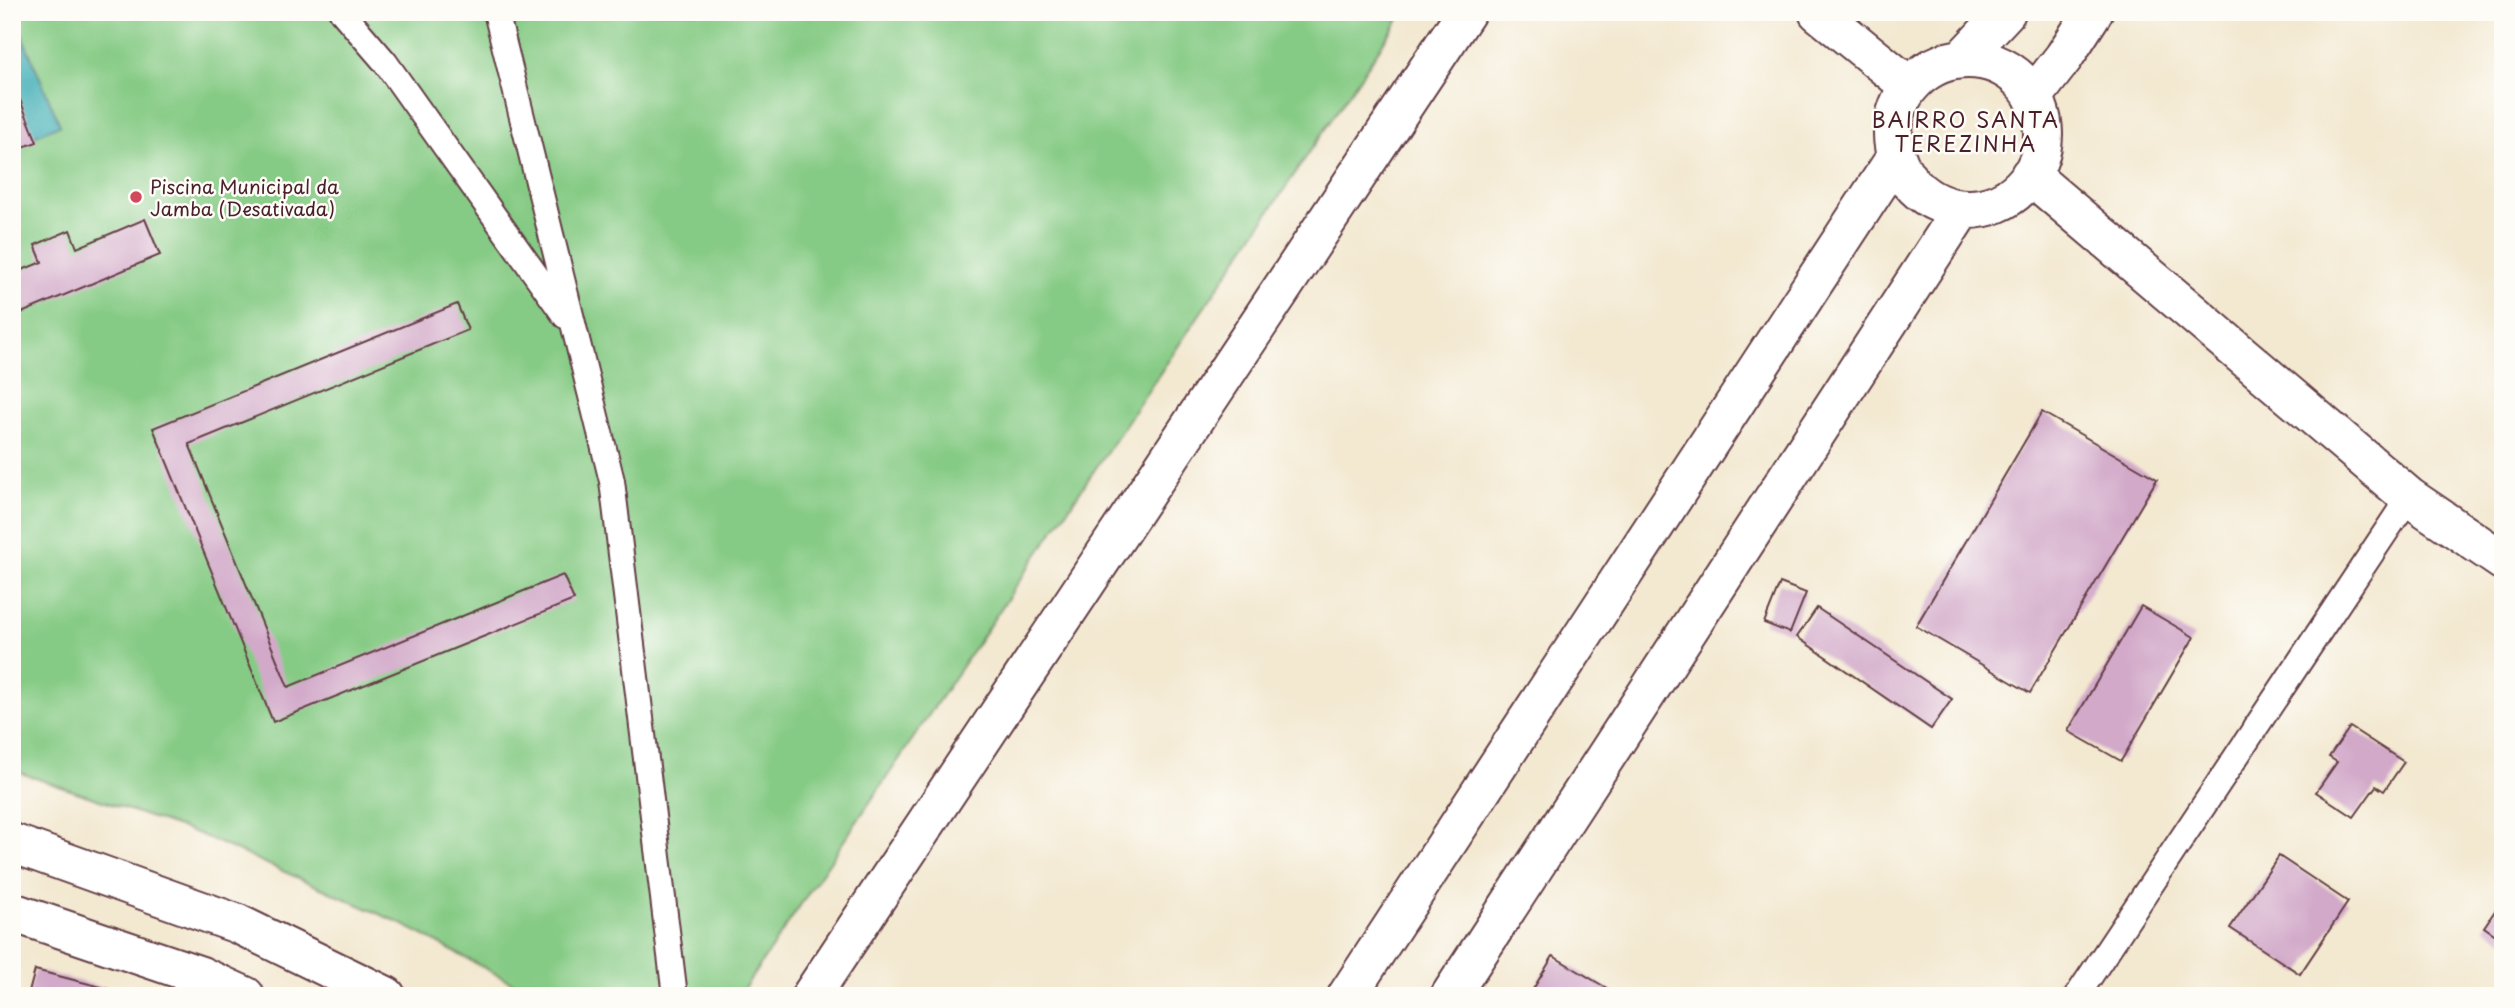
<svg xmlns="http://www.w3.org/2000/svg" width="2515" height="1008" font-family="'Playpen Sans',sans-serif">
  <style>
    .green { fill: #86cb85; stroke: #687558; stroke-width: 2 }
    .water { fill: #3cadb6; stroke: #436670; stroke-width: 2 }
    .building { fill: #d2a9c9 }
    .lines { fill: none; stroke-linecap: round; stroke-linejoin: round }
    .service-casing { stroke: #633d44; stroke-width: 28 }
    .minor-casing { stroke: #633d44; stroke-width: 42 }
    .service { stroke: #fff; stroke-width: 24 }
    .minor { stroke: #fff; stroke-width: 38 }
    .poi-dot { fill: #d1495b; stroke: #fdfcf7; stroke-width: 2.5 }
    .labels { text-anchor: middle; dominant-baseline: central; stroke-width: 5; stroke-linejoin: round; paint-order: stroke }
    .poi-label { font-size: 19px; fill: #4a1f2b; stroke: #fdfcf7; text-anchor: start }
    .neighbourhood-label { font-size: 21px; letter-spacing: 2px; fill: #4a1f2b; stroke: #fdfcf7 }
  </style>
  <rect width="100%" height="100%" fill="#fdfcf7"/>
  <filter id="ink" filterUnits="userSpaceOnUse"><feTurbulence type="fractalNoise" baseFrequency=".0143" numOctaves="2"/><feDisplacementMap in="SourceGraphic" scale="14" xChannelSelector="R" yChannelSelector="G"/><feConvolveMatrix kernelMatrix="1 2 1 2 8 2 1 2 1" color-interpolation-filters="sRGB"/></filter>
  <filter id="wash" filterUnits="userSpaceOnUse"><feTurbulence type="fractalNoise" baseFrequency=".00686" numOctaves="4" result="noise"/><feDisplacementMap in="SourceGraphic" scale="28" xChannelSelector="R" yChannelSelector="G"/><feGaussianBlur stdDeviation="1.57" result="paint"/><feColorMatrix in="noise" values="0 0 0 0 0 0 0 0 0 0 0 0 0 0 0 0 0 1.4 0 .05"/><feComposite in="paint" operator="in"/></filter>
  <g filter="url(#wash)">
    <rect width="100%" height="100%" fill="#f3e8d0"/>
    <path class="green" d="M12 12H1404L739 996H537L402 924 199 834 12 770Z"/>
    <path class="water" d="M12 12 60 125 12 145Z"/>
    <g id="blocks">
      <path class="building" d="M12 80 37 142 12 151Z
        M145 219 160 255 12 317V274L42 262 35 245 70 230 77 248Z
        M457 304 468 330 189 444 288 687 563 575 574 600 273 722 153 428Z
        M2042 412 2157 479 2030 693 1916 626Z
        M1780 583 1806 593 1790 633 1764 623Z
        M2141 606 2194 637 2121 761 2068 731Z
        M1817 608 1952 699 1931 729 1797 637Z
        M2350 727 2404 762 2384 791 2376 786 2354 817 2316 792 2337 762 2329 757Z
        M2279 856 2348 902 2300 974 2230 928Z
        M2503 899V940L2484 927Z
        M1553 956 1620 996H1529Z
        M35 970 109 989 108 996H28Z"/>
    </g>
  </g>
  <g filter="url(#ink)">
    <use href="#blocks" fill-opacity="0" stroke="#633d44" stroke-width="2"/>
    <g class="lines">
      <g class="service-casing">
        <path id="service" d="M342 12 385 62 565 316
          M496 12 612 481 675 996
          M2077 996 2409 497"/>
      </g>
      <g class="minor-casing">
        <path id="minor" d="M1818 12 1909 86
          M1962 59 2006 12
          M1893 134a75 75 0 1 1 150 0a75 75 0 1 1-150 0Z
          M2033 97 2064 57 2093 12
          M2030 175 2409 497 2503 561
          M12 843 238 924 386 996
          M12 912 201 976 245 996
          M811 996 1466 12
          M1347 996 1896 157
          M1450 996 1962 209"/>
      </g>
      <use href="#service" class="service"/>
      <use href="#minor" class="minor"/>
    </g>
  </g>
  <circle class="poi-dot" cx="136" cy="197" r="7"/>
  <g class="labels">
    <g class="poi-label">
      <text x="150" y="186">Piscina Municipal da<tspan x="150" dy="22">Jamba (Desativada)</tspan></text>
    </g>
    <g class="neighbourhood-label">
      <text x="1966" y="119">BAIRRO SANTA<tspan x="1966" dy="24">TEREZINHA</tspan></text>
    </g>
  </g>
  <rect width="2515" height="1008" fill="none" stroke="#fdfcf7" stroke-width="42"/>
</svg>
